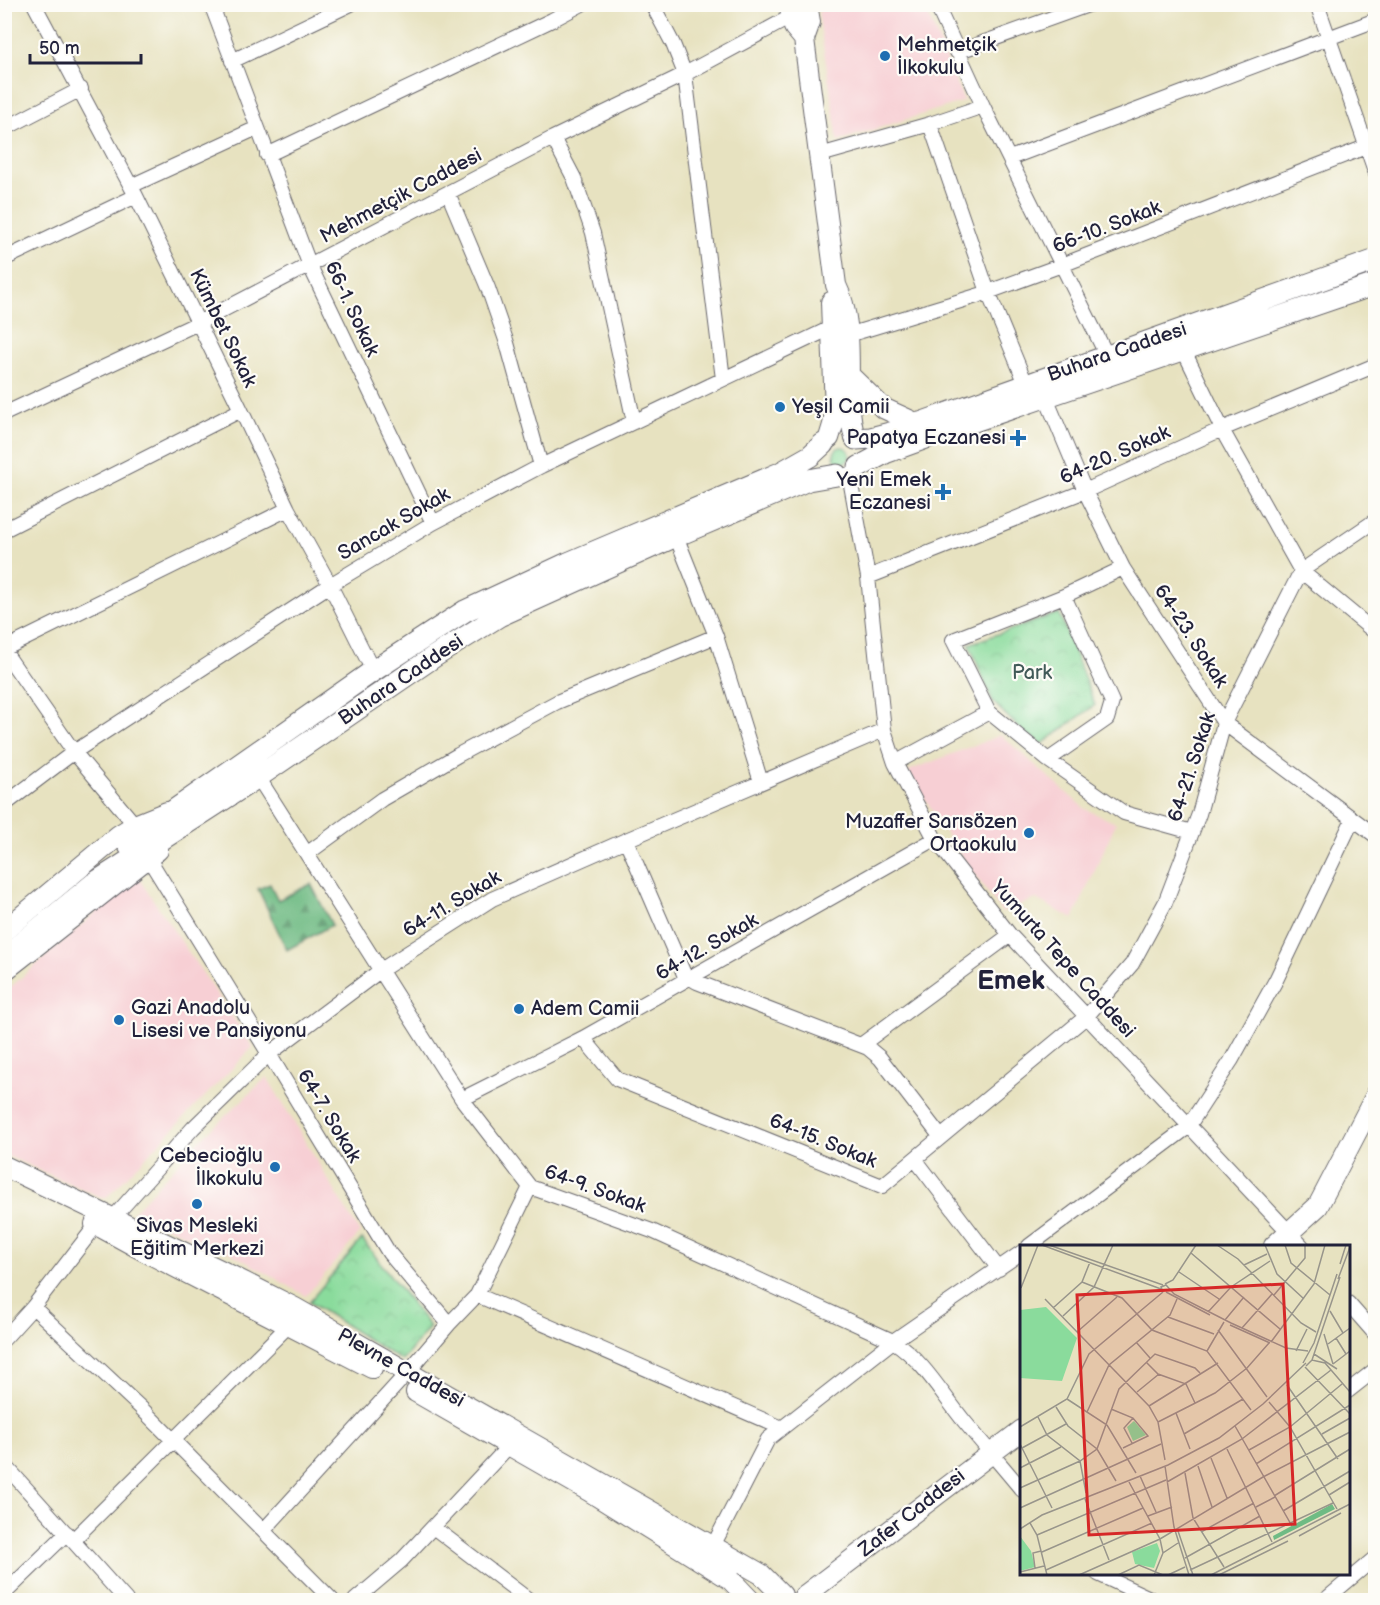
<svg xmlns="http://www.w3.org/2000/svg" width="1380" height="1605" font-family="'Balsamiq Sans',sans-serif">
  <style>
    .built { fill: #f7cfd4 }
    .green { fill: #8adb9c; stroke: #567e6c; stroke-width: 1.5 }
    .forest { fill: url(#forest-firs); stroke: #486e60; stroke-width: 1.5 }
    .park { fill: url(#park-crowns); stroke: #567e6c; stroke-width: 1.5 }
    .lines { fill: none; stroke-linecap: round; stroke-linejoin: round }
    .street-casing { stroke: #67656a; stroke-width: 16 }
    .secondary-casing { stroke: #67656a; stroke-width: 22 }
    .primary-casing { stroke: #67656a; stroke-width: 23 }
    .street { stroke: #fff; stroke-width: 14 }
    .secondary { stroke: #fff; stroke-width: 20 }
    .primary { stroke: #fff; stroke-width: 21 }
    .poi-dot { fill: #1f6fb2; stroke: #fdfcf7; stroke-width: 2 }
    .labels { text-anchor: middle; dominant-baseline: central; stroke-width: 4.5; stroke-linejoin: round; paint-order: stroke }
    .poi-label { font-size: 20px; fill: #22223b; stroke: #fdfcf7; text-anchor: start }
    .street-label { font-size: 20px; fill: #22223b; stroke: #fdfcf7 }
    .park-label { font-size: 20px; fill: #415a58; stroke: #fdfcf7 }
    .district-label { font-size: 26px; font-weight: bold; fill: #22223b; stroke: #fdfcf7 }
    .inset-road { fill: none; stroke: #98958b; stroke-width: 1.5 }
    .view { fill: #d62828; fill-opacity: 0.15; stroke: #d62828; stroke-width: 3 }
    .inset-edge { fill: none; stroke: #22223b; stroke-width: 3 }
  </style>
  <defs>
    <pattern id="forest-firs" width="22" height="20" patternUnits="userSpaceOnUse" patternTransform="scale(1.5)"><rect width="22" height="20" fill="#6fbb84"/><path d="M5 1l3.5 6h-7zM16 11l3.5 6h-7z" fill="#5b986d"/></pattern>
    <pattern id="park-crowns" width="20" height="18" patternUnits="userSpaceOnUse" patternTransform="scale(1.5)"><rect width="20" height="18" fill="#8adb9c"/><path d="M2 6a3 3 0 1 1 6 0M12 15a3 3 0 1 1 6 0" fill="none" stroke="#77bc87"/></pattern>
  </defs>
  <rect width="100%" height="100%" fill="#fdfcf7"/>
  <filter id="ink" filterUnits="userSpaceOnUse"><feTurbulence type="fractalNoise" baseFrequency=".0167" numOctaves="2"/><feDisplacementMap in="SourceGraphic" scale="12" xChannelSelector="R" yChannelSelector="G"/><feConvolveMatrix kernelMatrix="1 2 1 2 8 2 1 2 1" color-interpolation-filters="sRGB"/></filter>
  <filter id="wash" filterUnits="userSpaceOnUse"><feTurbulence type="fractalNoise" baseFrequency=".008" numOctaves="4" result="noise"/><feDisplacementMap in="SourceGraphic" scale="24" xChannelSelector="R" yChannelSelector="G"/><feGaussianBlur stdDeviation="1.35" result="paint"/><feColorMatrix in="noise" values="0 0 0 0 0 0 0 0 0 0 0 0 0 0 0 0 0 1.4 0 .05"/><feComposite in="paint" operator="in"/></filter>
  <g filter="url(#wash)">
    <rect width="100%" height="100%" fill="#e7e2c0"/>
    <path class="built" d="M832 5H924L964 101 838 141 818 12Z
      M1001 735 1085 809 1116 823 1073 919 1036 899 1002 912 952 843 908 771Z
      M137 876 253 1047 105 1199 5 1155 4 993Z
      M267 1077 360 1233 306 1296 229 1252 132 1213 201 1139Z"/>
    <path class="green" d="M834 455a8 8 0 1 1 16 0a8 8 0 1 1-16 0Z"/>
    <path class="forest" d="M270 884 278 900 311 884 332 925 287 950 258 889Z"/>
    <path class="park" d="M1059 613 1095 705 1042 744 1025 734 993 702 969 644Z
      M362 1239 430 1327 402 1361 309 1302Z"/>
  </g>
  <g filter="url(#ink)">
    <g class="lines">
      <g class="street-casing">
        <path id="street" d="M34 4 136 196 241 410 288 509 330 585 373 671
          M211 4 310 266 433 523
          M652 4 673 44 685 74 723 379
          M936 4 983 106 1107 356
          M1317 4 1376 174
          M957 52 1091 4
          M232 61 351 4
          M930 124 988 292 1026 384
          M4 129 81 89
          M553 138 574 178 593 233 634 422
          M267 155 552 20 582 4
          M820 155 930 124 983 106
          M1010 158 1376 20
          M131 186 257 128
          M448 193 488 288 507 343 541 466
          M4 259 136 196
          M848 335 980 295 1062 265 1376 143
          M1184 351 1226 437 1301 571 1376 633
          M1046 398 1085 491 1123 568 1224 723 1376 836
          M4 414 198 323 553 138 685 74 798 13
          M849 474 868 577 884 730 895 763 935 839 1010 935 1302 1246
          M4 530 241 410
          M676 536 716 636 761 782
          M1123 568 1064 596 953 640 989 712 1048 760 1124 813 1192 832
          M868 577 1085 491 1222 429 1376 365
          M4 649 288 509
          M4 651 74 752 135 825
          M1048 760 1107 719 1112 702 1064 596
          M895 763 989 712
          M258 777 462 1099 530 1187 652 1231 893 1341C924 1361 941 1393 964 1421 983 1444 1003 1467 1022 1490
          M4 805 74 752 330 585 433 523 541 466 837 325
          M626 840 684 974 697 982 868 1048 880 1058 940 1136
          M308 853 382 799 458 755 557 702 716 636
          M149 859 269 1054 389 1253 449 1324
          M583 1038 617 1079 882 1186 1087 1016 1132 964 1165 903 1199 814 1224 723 1301 571 1376 520
          M861 1045 1010 935
          M462 1099 583 1038 935 839
          M915 1159 999 1269
          M112 1219 193 1128 269 1054 381 970 492 899 626 840 884 730
          M1029 1246 1188 1127 1231 1061 1276 980 1353 819
          M477 1295 782 1428
          M1348 1303 1376 1335
          M33 1307 141 1408 332 1600
          M4 1339 33 1307 101 1219
          M408 1372 449 1324 477 1295 530 1187
          M1348 1391 1376 1369
          M4 1464 126 1600
          M433 1527 529 1600
          M264 1530 399 1382
          M73 1540 289 1325
          M713 1546 768 1439 893 1341 1022 1252
          M1098 1574 1154 1600
          M4 1594 67 1533
          M355 1600 401 1561 509 1446
          M1325 1600 1376 1557"/>
      </g>
      <g class="secondary-casing">
        <path id="secondary" d="M789 4 794 27 804 39
          M807 4 810 22 804 39 836 285C859 332 841 391 855 438
          M850 376 883 408 918 424
          M829 438 833 425 835 411 831 302
          M4 931 119 835 135 825 167 812
          M4 971 158 850
          M4 1166 220 1270 295 1308 761 1574 782 1595
          M95 1224 146 1252 372 1368
          M1274 1246 1318 1206 1376 1095
          M416 1392 589 1491 730 1579 750 1600
          M804 1596 1022 1430"/>
      </g>
      <g class="primary-casing">
        <path id="primary" d="M856 439 871 438 898 431 1376 260
          M859 467 885 453 951 429 1376 284
          M129 846 173 811 373 671 465 611 568 563 780 473 810 456 823 444
          M4 957 93 884 258 777 435 656 499 616 676 536 808 480 837 475"/>
      </g>
      <use href="#street" class="street"/>
      <use href="#secondary" class="secondary"/>
      <use href="#primary" class="primary"/>
    </g>
  </g>
  <g class="poi-dot">
    <circle cx="885" cy="56" r="6"/>
    <circle cx="780" cy="407" r="6"/>
    <path d="M1015 429h6v6h6v6h-6v6h-6v-6h-6v-6h6z"/>
    <path d="M940 483h6v6h6v6h-6v6h-6v-6h-6v-6h6z"/>
    <circle cx="1029" cy="833" r="6"/>
    <circle cx="519" cy="1009" r="6"/>
    <circle cx="119" cy="1020" r="6"/>
    <circle cx="275" cy="1167" r="6"/>
    <circle cx="197" cy="1204" r="6"/>
  </g>
  <g class="labels">
    <g class="poi-label">
      <text x="897" y="45">Mehmetçik<tspan x="897" dy="23">İlkokulu</tspan></text>
      <text x="792" y="407">Yeşil Camii</text>
      <text x="1006" y="438" text-anchor="end">Papatya Eczanesi</text>
      <text x="931" y="480" text-anchor="end">Yeni Emek<tspan x="931" dy="23">Eczanesi</tspan></text>
      <text x="1017" y="822" text-anchor="end">Muzaffer Sarısözen<tspan x="1017" dy="23">Ortaokulu</tspan></text>
      <text x="131" y="1008">Gazi Anadolu<tspan x="131" dy="23">Lisesi ve Pansiyonu</tspan></text>
      <text x="531" y="1009">Adem Camii</text>
      <text x="263" y="1156" text-anchor="end">Cebecioğlu<tspan x="263" dy="23">İlkokulu</tspan></text>
      <text x="197" y="1226" text-anchor="middle">Sivas Mesleki<tspan x="197" dy="23">Eğitim Merkezi</tspan></text>
    </g>
    <g class="street-label">
      <text transform="translate(401 196) rotate(-28)">Mehmetçik Caddesi</text>
      <text transform="translate(1107 227) rotate(-21)">66-10. Sokak</text>
      <text transform="translate(352 309) rotate(65)">66-1. Sokak</text>
      <text transform="translate(223 328) rotate(64)">Kümbet Sokak</text>
      <text transform="translate(1117 352) rotate(-19)">Buhara Caddesi</text>
      <text transform="translate(1115 455) rotate(-24)">64-20. Sokak</text>
      <text transform="translate(394 524) rotate(-30)">Sancak Sokak</text>
      <text transform="translate(1191 636) rotate(57)">64-23. Sokak</text>
      <text transform="translate(401 680) rotate(-34)">Buhara Caddesi</text>
      <text transform="translate(1192 767) rotate(-72)">64-21. Sokak</text>
      <text transform="translate(452 904) rotate(-31)">64-11. Sokak</text>
      <text transform="translate(707 947) rotate(-30)">64-12. Sokak</text>
      <text transform="translate(1063 959) rotate(48)">Yumurta Tepe Caddesi</text>
      <text transform="translate(329 1116) rotate(59)">64-7. Sokak</text>
      <text transform="translate(823 1141) rotate(22)">64-15. Sokak</text>
      <text transform="translate(595 1189) rotate(20)">64-9. Sokak</text>
      <text transform="translate(401 1368) rotate(29)">Plevne Caddesi</text>
      <text transform="translate(912 1513) rotate(-38)">Zafer Caddesi</text>
    </g>
    <g class="park-label">
      <text x="1032" y="673">Park</text>
    </g>
    <g class="district-label">
      <text x="1011" y="981">Emek</text>
    </g>
  </g>
  <g transform="translate(1020 1245)">
    <rect width="330" height="330" fill="#e7e2c0"/>
    <path d="M312 259 315 264 254 295 253 291Z" fill="#6fbb84"/>
    <path d="M26 62 57 93 42 136 0 133V65ZM114 176 126 190 113 196 107 182ZM0 291 11 306 15 322 0 326ZM137 298 140 306 134 323 115 319 112 307Z" fill="#8adb9c"/>
    <path class="inset-road" d="M22 0 141 44M29 0 143 40M197 0 218 14 281 78 296 87M245 0 257 29 284 54M265 0 271 18 310 50M171 8 260 84M320 19 326 0M224 20 247 9M159 27 199 54M318 34 330 2M62 37 102 53 132 85 187 106 231 165M145 39 153 35 176 0M1 43 18 0M143 47 141 42 146 40 154 49 211 78 266 103 288 106M146 47 190 70M254 50 285 13V0M25 54 129 161 138 177 145 215M33 63 62 37 70 17M310 66 323 88M188 67 211 42 250 16M43 71 74 42 93 0M148 72 194 89M205 75 224 52M210 80 250 98M222 83 252 49M198 85 247 152M57 87 97 52M304 89 313 119M316 93 326 109M116 97 130 113M251 97 294 39 305 0M308 99 330 83M187 106 204 77M276 106 287 84M294 109 317 124M292 115 320 32M126 117 138 129 166 139 175 158M283 118 294 98 317 29M313 119 330 106M286 121 292 115 305 118 330 147M285 122 330 169M267 140 318 214M117 147 139 129M47 154 87 180 116 228M249 157 270 182 317 264M129 161 198 118M36 162 48 181 77 204 96 236M91 164 113 173 128 191 103 203M67 167 89 120 150 70 157 54M156 168 170 204M18 172 27 190 60 216 66 248M138 177 195 148 227 123 249 98M215 181 272 281M0 182 47 154 69 109 143 47M164 189 223 154M302 189 330 173M112 198 104 183 113 173M0 199 32 263M2 203 46 179M207 204 252 297M229 205 270 182 322 139M191 213 207 253M236 219 330 160M145 221 154 282 169 330M178 221 192 262M0 223 41 202M165 228 173 273 204 322M120 231 136 267M109 237 140 294 143 308M147 237 222 194 311 125M0 243 60 216 77 204 99 144 135 109 175 123 180 128M309 250 330 237M254 251 330 204M65 254 89 315M236 262 255 252M0 263 141 199M263 266 330 226M128 271 152 262M10 278 17 290 27 330M157 283 173 330M0 284 22 270 148 220 199 193 243 159 286 118M181 287 234 258M17 290 146 235M279 291 321 268M22 307 123 263M165 313 240 271M15 323 13 308 21 306M26 325 132 278M170 325 313 258M0 327 24 321M59 330 140 294 243 232 330 187M98 330 119 320 143 330M134 330 143 308 158 298M148 330 165 322M191 330 330 259M199 330 268 296"/>
    <path class="view" d="M263 39 275 279 69 290 57 50Z"/>
    <rect width="330" height="330" class="inset-edge"/>
  </g>
  <rect width="1380" height="1605" fill="none" stroke="#fdfcf7" stroke-width="24"/>
  <path d="M30 54v9h111v-9" fill="none" stroke="#22223b" stroke-width="3"/>
  <text x="39" y="54" font-size="18" fill="#22223b" stroke="#fdfcf7" stroke-width="4.5" paint-order="stroke">50 m</text>
</svg>
